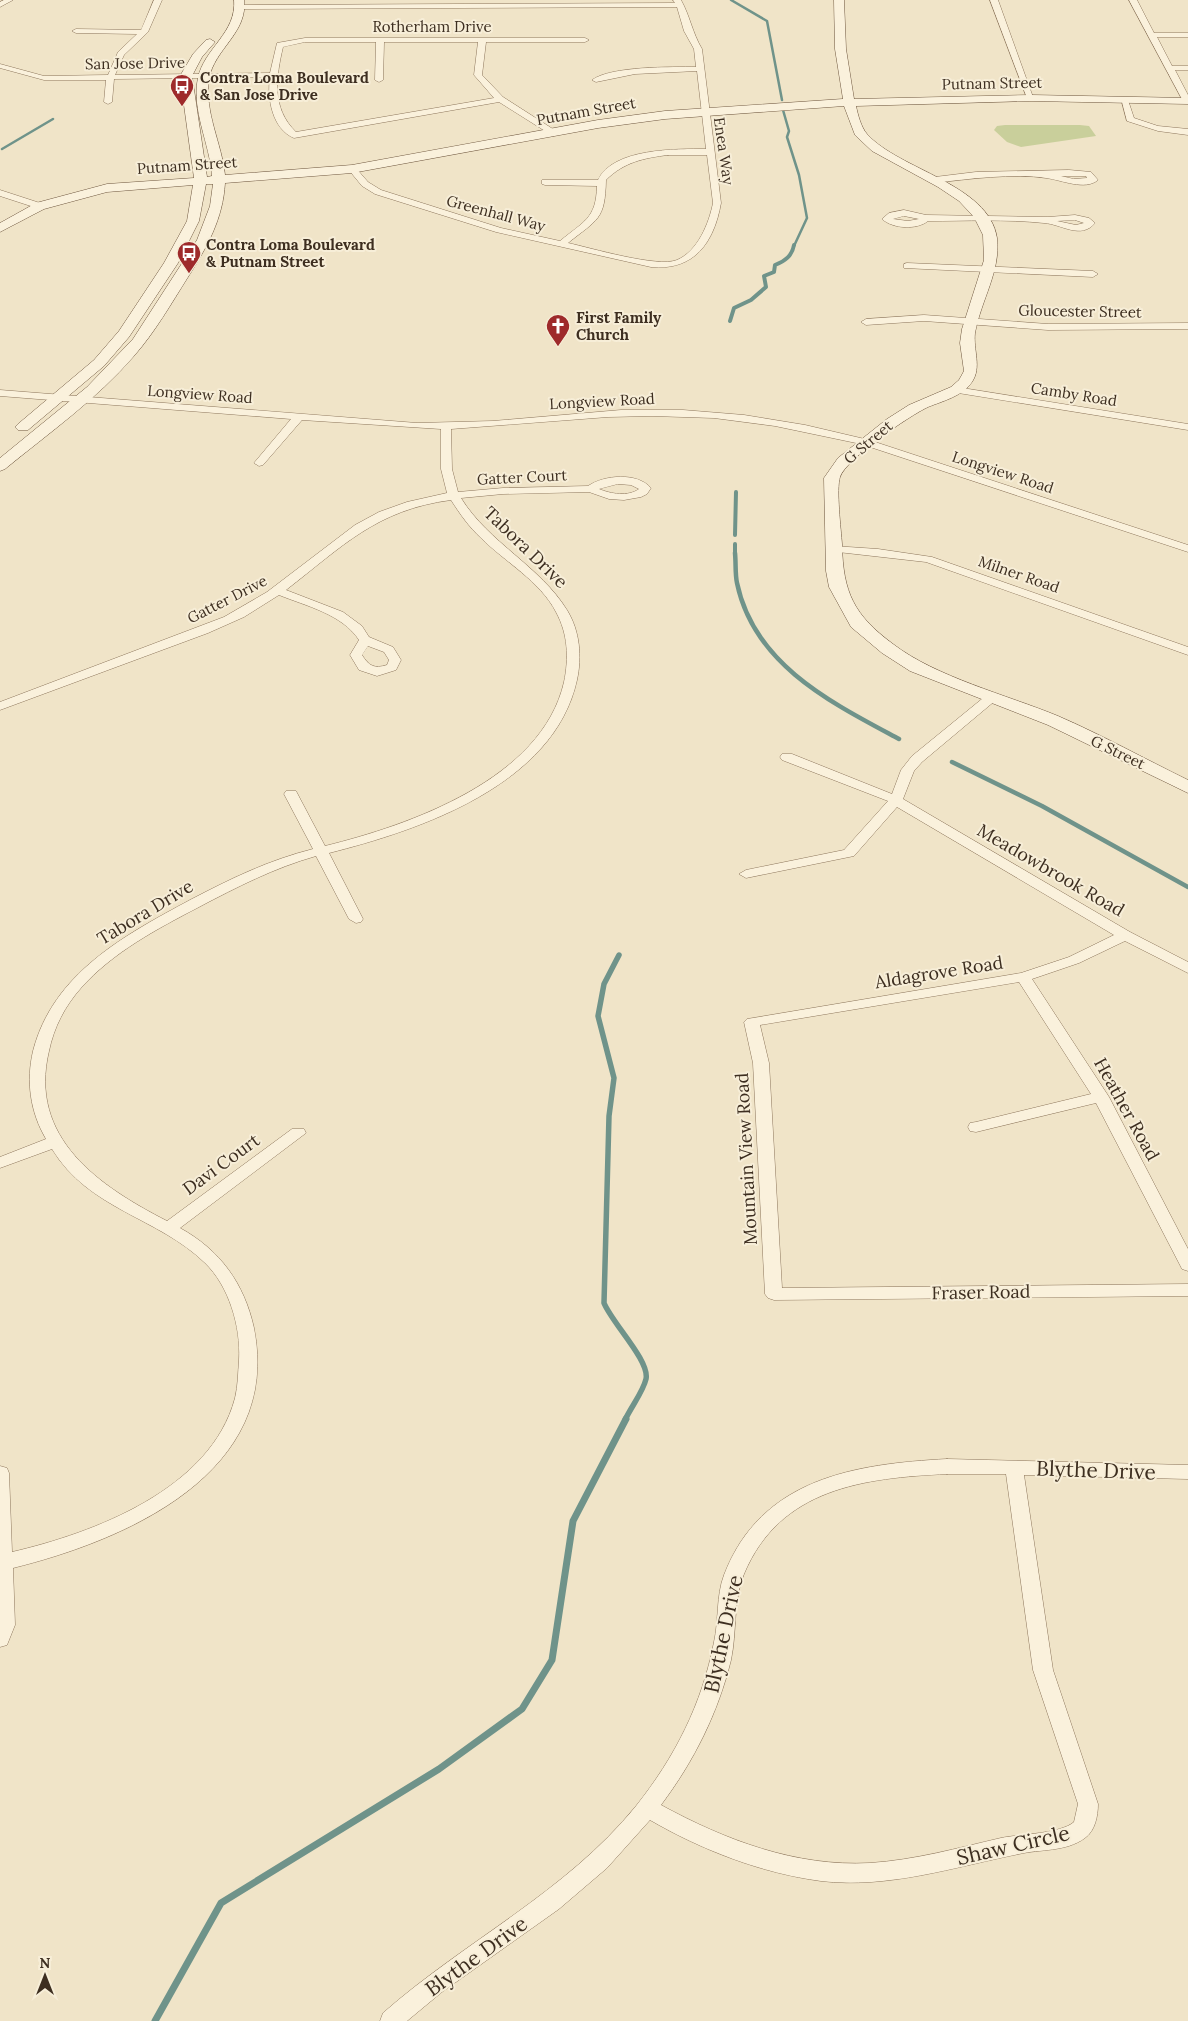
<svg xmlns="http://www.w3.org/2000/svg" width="1188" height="2021" font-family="Lora,serif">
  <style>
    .green { fill: #c9cf9b }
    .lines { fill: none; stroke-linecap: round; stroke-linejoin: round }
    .stream-far4 { stroke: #6f938a; stroke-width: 2.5 }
    .stream-far3 { stroke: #6f938a; stroke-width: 4 }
    .stream-far2 { stroke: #6f938a; stroke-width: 4.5 }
    .stream-far1 { stroke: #6f938a; stroke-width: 5.5 }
    .stream { stroke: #6f938a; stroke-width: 7 }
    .street-casing { stroke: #8d765c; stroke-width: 1 }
    .secondary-casing { stroke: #6f573f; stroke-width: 1 }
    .street { fill: #faf1dc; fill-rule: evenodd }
    .secondary { fill: #faf1dc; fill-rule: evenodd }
    .labels { text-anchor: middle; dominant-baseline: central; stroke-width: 4; stroke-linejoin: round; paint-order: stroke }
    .far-street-label { font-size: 15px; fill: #3d2e20; stroke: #f7eed8 }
    .far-poi-label { font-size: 15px; font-weight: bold; fill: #3d2e20; stroke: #f7eed8; text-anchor: start }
    .street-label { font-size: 18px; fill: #3d2e20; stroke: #f7eed8 }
    .near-street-label { font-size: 21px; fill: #3d2e20; stroke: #f7eed8 }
  </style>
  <rect width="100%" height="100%" fill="#f0e4c8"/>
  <path class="green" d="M1005 125H1080L1089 126 1096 136 1021 147 1007 142 994 130 997 126Z"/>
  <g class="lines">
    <path class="stream-far4" d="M731 0 767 21 782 100
      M783 110 789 131 787 137 799 175 807 218 794 246
      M2 149 53 119"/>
    <path class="stream-far3" d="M730 321 734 308 751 300 766 287 764 276 774 272 775 265C785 261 792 256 794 245
      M735 535 736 492
      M735 544V554"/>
    <path class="stream-far2" d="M735 553C736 563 735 574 737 583 754 665 832 703 899 739
      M952 762 1042 806 1188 887"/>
    <path class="stream-far1" d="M619 955 604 984 598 1016 614 1078 609 1116 604 1303C612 1323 650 1361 646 1379 643 1392 631 1407 625 1420"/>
    <path class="stream" d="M155 2021 221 1903 439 1769 522 1709 552 1660 573 1521 626 1419"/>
    <g class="street-casing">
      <path id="street" d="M4 0H13L0 7V2Z
        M154 0H162L148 32 124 55 115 75 270 73 277 43 305 38H585L589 40 585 42H486L482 75 503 97 556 131V135L553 136 499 102 294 138C272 129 267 98 270 77L114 79 112 102 108 104 104 102 106 80H44L0 68V64L44 76 108 75 118 52 137 34 76 33 72 31 76 29 141 30ZM305 42H376L375 80 379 82 383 80 384 42H478L474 75 494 98 296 132C271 108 276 77 283 47Z
        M673 0H681C690 16 692 32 702 49L721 203C714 243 694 271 651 267L496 232 375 194 362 186 348 169 355 167 368 182 381 190 501 228 560 241C584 221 596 219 597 186L545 185 542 184V180H598C613 148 676 149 706 149L697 71 635 74 596 82 592 80C611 66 672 67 696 67L694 49 684 31 677 7 241 9 237 7 241 5 675 3ZM668 155H707L713 203C709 223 698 251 677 260 658 268 591 248 568 243 598 219 605 220 606 180 624 162 644 158 668 155Z
        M990 0H998L1034 100 1027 98Z
        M1129 0H1137L1154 33H1188V37H1157L1172 66H1188V70H1175L1188 95V103L1183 101Z
        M1121 98 1128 100 1134 118 1158 126 1188 129V135L1158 131 1127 121Z
        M1069 170 1091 172 1098 180C1085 191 1062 180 1046 178 1015 173 967 179 935 183L931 180 935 177 976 172ZM1061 176H1086L1087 178 1074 179Z
        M0 190 43 204 44 206 40 209 0 196Z
        M904 210 926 215 1048 217 1075 215 1089 218 1095 223C1081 240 1061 224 1044 223 1006 219 966 221 928 221 917 230 893 229 882 219L889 213ZM904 216 919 219 908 221 893 219ZM1075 220 1084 223 1076 225 1057 221Z
        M907 263 1093 271 1098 274 1093 277 904 268V264Z
        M924 315 1048 324 1188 323V329L1048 330 924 321 866 325 861 322 866 319Z
        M956 387 1188 424V430L952 392 951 390Z
        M0 390 417 423 493 421 621 410H683L744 415 805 425 869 440 1188 545V552L861 444 775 426 714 418 652 416 608 417 451 429 452 469 458 492 503 488 588 486C604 475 637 472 651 488L647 494 641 497 624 500 609 499 589 492 503 494 461 498C489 543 540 566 567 610 580 631 582 657 577 680 554 785 420 830 329 853L363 919 361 922 356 923 349 919 316 856C274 868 237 887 199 907 157 929 113 952 81 988 65 1006 54 1027 49 1051 28 1138 99 1186 167 1221L292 1129H304L306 1133 180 1228C220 1250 244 1283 254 1328 283 1473 126 1540 13 1568L15 1625 7 1645 0 1647V1466L7 1468 9 1473 12 1552C94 1533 211 1489 235 1398 238 1386 238 1372 239 1360 241 1327 229 1286 205 1263 158 1217 89 1210 52 1149L0 1168V1157L46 1139C30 1112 26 1081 33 1051 53 973 125 935 190 900 230 879 269 860 313 849L284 794 286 791H296L325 846C410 825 542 779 564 682 569 658 568 634 556 612 540 581 505 562 481 538 469 527 460 514 451 500 376 510 343 546 286 590L343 612 362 626 369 637 393 647 401 660 396 670 377 676 359 670 350 655 359 640C342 614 306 606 279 595L244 617 208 633 0 710V702L224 617 267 592 355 525 379 512 407 502 447 493 441 469V429L302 420 263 465 259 466 254 463 291 419 0 396ZM618 484 631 485 639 489C628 497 611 494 599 489ZM368 646 384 652 389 660 387 665C374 669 369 666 362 655Z
        M833 546 878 549 932 557 1188 647V655L926 562 829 551 827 549Z
        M992 693 998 697 996 700 922 762 914 771 903 799 1130 932 1188 962V973L1125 941 1079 963 1032 979 1109 1097 1188 1249V1271L1182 1269 1180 1265 1096 1103 976 1132 970 1131 968 1127 970 1123 976 1122 1091 1094 1019 982 760 1025 769 1063 782 1288 1188 1284V1296L774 1300 768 1298 765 1294 753 1063 744 1022 747 1019 1021 973 1069 957 1114 935 897 807 854 856 746 878 739 874 746 870 844 850 888 801 782 760 780 757 782 754H792L892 794 901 770 912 756 988 694Z
        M947 1459 1188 1465V1479L1024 1475 1053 1670 1098 1804C1098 1816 1095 1831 1085 1838 1066 1852 1040 1849 1019 1854 954 1867 888 1889 821 1881 761 1873 702 1850 650 1820L607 1868 559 1909 442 1992 407 2021H380L383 2013C466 1940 565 1893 636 1806 675 1757 702 1704 714 1642 719 1620 716 1596 724 1575 761 1478 855 1464 947 1459ZM947 1474H1006L1033 1670 1078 1804 1074 1822C1060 1834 1020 1834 1001 1838 958 1848 915 1860 870 1863 796 1867 725 1840 661 1805 694 1761 718 1713 731 1660 737 1632 733 1600 744 1574 780 1488 864 1478 947 1474Z"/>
    </g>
    <g class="secondary-casing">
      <path id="secondary" d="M234 0H244C248 33 214 49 209 79 204 112 222 144 225 175L352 165 598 120 665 111 843 99 835 49 834 0H844L846 49 854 99 1031 95 1188 98V104L1031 101 856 106C858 115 861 127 867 134 899 170 989 184 997 238 1001 271 981 300 975 333 973 350 982 367 972 382 963 396 943 401 928 407 909 416 846 459 840 477 836 489 841 530 842 544 843 593 854 615 893 644 936 677 1007 695 1058 716 1102 735 1145 759 1188 780V793L1048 725 910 671 882 653 851 627 829 587 826 571 824 478 838 458 887 419 909 405 951 387 959 380 964 371 960 343 962 329 984 260 983 235 974 217 959 201 938 187 872 151 855 135 844 106 665 119 598 128 352 173 225 183C223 219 207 247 188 277 171 304 155 332 134 356 97 399 49 433 5 469L0 471V458L87 387 133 339 197 240 210 206 213 184H206L199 221 178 263 129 337 104 366 28 430H18L15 427 18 424 94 360 119 331 164 263 187 221 193 185 107 192 44 209 0 232V223L36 203 107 184 194 178 180 76 193 54 206 40 210 39 215 42 202 57 192 76 207 177 212 176C210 144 191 110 198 78 204 48 237 33 234 0Z"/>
    </g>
    <use href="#street" class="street"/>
    <use href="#secondary" class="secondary"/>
  </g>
  <defs>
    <g id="bus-pin" transform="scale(1.25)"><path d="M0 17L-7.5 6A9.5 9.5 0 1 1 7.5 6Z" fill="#9e2a2b" stroke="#f7eed8"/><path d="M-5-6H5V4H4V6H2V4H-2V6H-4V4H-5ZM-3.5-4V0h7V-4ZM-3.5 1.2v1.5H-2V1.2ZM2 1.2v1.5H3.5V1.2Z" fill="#fff"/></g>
    <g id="church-pin" transform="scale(1.25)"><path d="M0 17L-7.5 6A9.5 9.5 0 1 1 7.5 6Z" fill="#9e2a2b" stroke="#f7eed8"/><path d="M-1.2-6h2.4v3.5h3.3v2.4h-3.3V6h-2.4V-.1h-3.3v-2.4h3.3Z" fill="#fff"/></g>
  </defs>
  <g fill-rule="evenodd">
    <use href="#bus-pin" x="182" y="86"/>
    <use href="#bus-pin" x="189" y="253"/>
    <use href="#church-pin" x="558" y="326"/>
  </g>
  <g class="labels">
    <g class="far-street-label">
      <text x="432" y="26">Rotherham Drive</text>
      <text transform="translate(135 63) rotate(-1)">San Jose Drive</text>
      <text transform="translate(992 83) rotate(-1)">Putnam Street</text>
      <text transform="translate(586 111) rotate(-10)">Putnam Street</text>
      <text transform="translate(724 151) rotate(82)">Enea Way</text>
      <text transform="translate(187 165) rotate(-4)">Putnam Street</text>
      <text transform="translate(496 213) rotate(15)">Greenhall Way</text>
      <text transform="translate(1080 311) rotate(1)">Gloucester Street</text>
      <text transform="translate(200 394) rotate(4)">Longview Road</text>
      <text transform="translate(1074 394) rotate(9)">Camby Road</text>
      <text transform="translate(602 401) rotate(-3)">Longview Road</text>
      <text transform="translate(868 442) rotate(-40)">G Street</text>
      <text transform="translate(1003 472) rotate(18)">Longview Road</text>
      <text transform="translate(522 477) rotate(-3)">Gatter Court</text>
      <text transform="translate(1019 574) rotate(19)">Milner Road</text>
      <text transform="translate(227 599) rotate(-27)">Gatter Drive</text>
      <text transform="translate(1118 752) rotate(26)">G Street</text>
    </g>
    <g class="far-poi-label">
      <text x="200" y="77">Contra Loma Boulevard<tspan x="200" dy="17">&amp; San Jose Drive</tspan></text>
      <text x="206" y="244">Contra Loma Boulevard<tspan x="206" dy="17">&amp; Putnam Street</tspan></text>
      <text x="576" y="317">First Family<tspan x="576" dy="17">Church</tspan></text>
    </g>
    <g class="street-label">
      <text transform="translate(526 547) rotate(44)">Tabora Drive</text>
      <text transform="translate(1051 870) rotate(30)">Meadowbrook Road</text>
      <text transform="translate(145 912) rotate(-31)">Tabora Drive</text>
      <text transform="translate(939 972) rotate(-9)">Aldagrove Road</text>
      <text transform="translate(1127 1109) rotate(61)">Heather Road</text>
      <text transform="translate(746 1159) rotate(-93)">Mountain View Road</text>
      <text transform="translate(221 1164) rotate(-36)">Davi Court</text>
      <text transform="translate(981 1292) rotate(-1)">Fraser Road</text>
    </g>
    <g class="near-street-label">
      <text transform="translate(1096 1470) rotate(2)">Blythe Drive</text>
      <text transform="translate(723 1634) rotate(-78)">Blythe Drive</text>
      <text transform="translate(1013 1845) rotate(-13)">Shaw Circle</text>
      <text transform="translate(476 1956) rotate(-36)">Blythe Drive</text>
    </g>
  </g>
  <g transform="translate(45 1976)" stroke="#f7eed8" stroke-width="4" paint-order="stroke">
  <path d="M0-4L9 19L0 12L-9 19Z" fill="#3d2e20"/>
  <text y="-8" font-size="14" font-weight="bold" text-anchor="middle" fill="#3d2e20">N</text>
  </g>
</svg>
